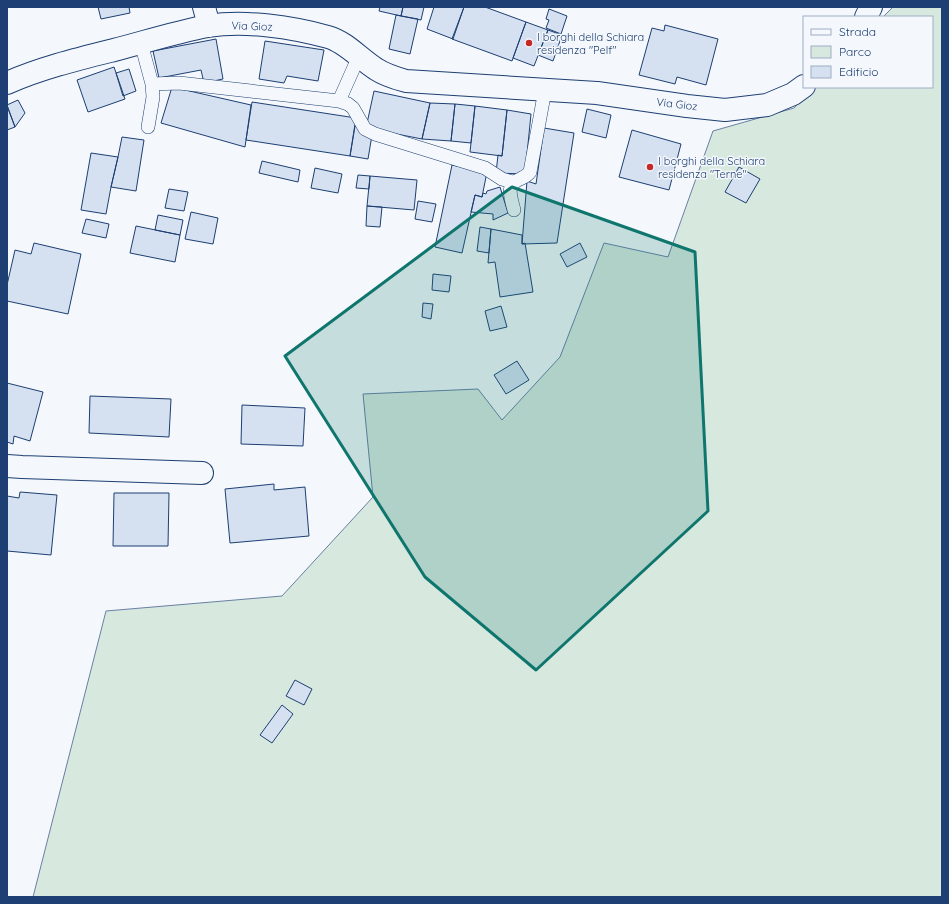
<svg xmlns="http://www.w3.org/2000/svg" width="949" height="904" font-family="Quicksand,sans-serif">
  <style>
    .green { fill: #d7e8df; stroke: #687fa3 }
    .building { fill: #d5e0f0; stroke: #1d3f73 }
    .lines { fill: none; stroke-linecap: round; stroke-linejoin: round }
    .service-casing { stroke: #1d3f73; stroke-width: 14 }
    .minor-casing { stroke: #1d3f73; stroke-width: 24 }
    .service { stroke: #f4f7fb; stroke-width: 13 }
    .minor { stroke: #f4f7fb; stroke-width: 22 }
    .marked { fill: #0f766e; fill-opacity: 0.2; stroke: #0f766e; stroke-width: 3; stroke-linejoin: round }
    .poi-dot { fill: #c62828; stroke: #f4f7fb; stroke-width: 1.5 }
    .labels { text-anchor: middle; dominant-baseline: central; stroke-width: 3; stroke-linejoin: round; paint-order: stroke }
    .street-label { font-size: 11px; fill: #1d3f73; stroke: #f4f7fb }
    .poi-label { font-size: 11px; fill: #1d3f73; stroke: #f4f7fb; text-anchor: start }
  </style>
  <rect width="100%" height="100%" fill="#f4f7fb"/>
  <path class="green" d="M893 7H942V897H33L106 611 282 596 373 497 363 394 478 389 502 420 560 357 604 243 668 257 713 131 794 108 815 87H932V17H883Z"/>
  <path class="building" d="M98 7H129L130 13 101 19Z
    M380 7H403L401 16 379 11Z
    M403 7H424L421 20 401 16Z
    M434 7H464L453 39 427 29Z
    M464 7H485L526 22 512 61 452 39Z
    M549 9 567 16 561 34 546 28 549 20 546 19Z
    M396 15 418 19 410 54 389 49Z
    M526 22 548 30 534 66 513 58Z
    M665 25 718 39 706 85 677 77 675 84 639 75 652 28 664 31Z
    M548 30 562 35 553 61 538 55Z
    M216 39 223 79 204 83 201 70 159 78 153 51Z
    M265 41 324 50 318 81 287 76 284 83 259 79Z
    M114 67 125 99 88 112 77 80Z
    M129 69 136 91 123 96 116 73Z
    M172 87 251 105 245 147 161 123Z
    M374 91 430 103 422 139 366 128Z
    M18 100 25 113 15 127 7 105Z
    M252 102 356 118 350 156 246 140Z
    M430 103 455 104 451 141 422 139Z
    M455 104 475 106 471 143 451 141Z
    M7 106 15 127 7 130Z
    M475 106 507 110 502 156 470 152Z
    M587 109 611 115 606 138 582 132Z
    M507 110 531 114 525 174 496 173 498 155 502 156Z
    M355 126 363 127 372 135 368 159 350 156Z
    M544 128 574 133 557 243 522 244 527 181 536 184Z
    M632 130 681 144 669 190 619 177Z
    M122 137 144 140 136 191 111 187 118 157Z
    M91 153 118 157 111 187 106 214 81 210Z
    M262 161 300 170 298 182 259 173Z
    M452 165 487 172 482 197 475 195 462 253 435 247Z
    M739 167 760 179 746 203 725 192Z
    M315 168 342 174 338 193 311 188Z
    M358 175 370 176 369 189 356 188Z
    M370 176 417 180 414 210 367 206Z
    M500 187 508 213 493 220V214L471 212 475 195 482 197 483 193 486 194 487 191Z
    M169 189 188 192 184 211 165 208Z
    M418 201 436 204 432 222 415 219Z
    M367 206 382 207 380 227 366 226Z
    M191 212 218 218 213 244 185 239Z
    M158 215 183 220 180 235 155 230Z
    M86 219 109 224 106 238 82 233Z
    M136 226 180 235 175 262 130 253Z
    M480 227 491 229 489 253 477 251Z
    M491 229 522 235V244L525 243 533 292 500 297 495 262 488 263Z
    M34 243 81 254 68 314 7 301V285L15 250 31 254Z
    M580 243 587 257 567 267 560 254Z
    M433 274 451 276 449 292 432 290Z
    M423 303 433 304 431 319 422 317Z
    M501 306 507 327 490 331 485 311Z
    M517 361 529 380 506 394 494 375Z
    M7 383 43 392 30 441 14 436 13 444 7 442Z
    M90 396 171 399 169 437 89 433Z
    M242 405 305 408 303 446 241 444Z
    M274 484V490L305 487 309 536 230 543 225 489Z
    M20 492 57 495 51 555 7 551V496L19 498Z
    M114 493H169L168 546H113Z
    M295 680 312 689 304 705 286 696Z
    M282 705 293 714 272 743 260 735Z"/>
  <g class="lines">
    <g class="service-casing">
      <path id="service" d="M141 43 152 84 153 97 148 127
        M152 84 179 83 339 101 348 104 353 108 365 129 375 134 485 168 502 179 513 182
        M339 101 359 56
        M514 210C511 197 505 185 520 179 524 177 527 176 530 172L545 90"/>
    </g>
    <g class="minor-casing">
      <path id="minor" d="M204 7 209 26
        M866 17 871 7
        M7 83C41 68 78 59 114 50 145 42 176 32 208 26 245 20 292 27 328 37 346 42 360 59 376 69 385 75 395 78 406 81L597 93 687 106 725 110 767 105 793 94 804 86
        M7 466 22 467 202 473"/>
    </g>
    <use href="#service" class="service"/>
    <use href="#minor" class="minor"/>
  </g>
  <path class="marked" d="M512 187 695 252 708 511 536 670 425 577 285 356Z"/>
  <g class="poi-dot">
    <circle cx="529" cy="43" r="4"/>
    <circle cx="650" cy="167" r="4"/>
  </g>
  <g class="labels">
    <g class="street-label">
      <text transform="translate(252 26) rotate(2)">Via Gioz</text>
      <text transform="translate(677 104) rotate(7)">Via Gioz</text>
    </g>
    <g class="poi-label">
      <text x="537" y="37">I borghi della Schiara<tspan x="537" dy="13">residenza "Pelf"</tspan></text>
      <text x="658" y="161">I borghi della Schiara<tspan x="658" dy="13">residenza "Terne"</tspan></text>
    </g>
  </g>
  <rect width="949" height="904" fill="none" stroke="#1d3f73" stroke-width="16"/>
  <rect x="803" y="16" width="130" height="72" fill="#f4f7fb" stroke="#9eadc5"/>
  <rect x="811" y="29" width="20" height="6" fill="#f4f7fb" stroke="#9eadc5"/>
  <text x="839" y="36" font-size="12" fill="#1d3f73">Strada</text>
  <rect x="811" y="46" width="20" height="12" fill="#d7e8df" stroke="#9eadc5"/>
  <text x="839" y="56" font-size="12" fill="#1d3f73">Parco</text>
  <rect x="811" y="66" width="20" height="12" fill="#d5e0f0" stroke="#9eadc5"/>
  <text x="839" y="76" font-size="12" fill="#1d3f73">Edificio</text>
</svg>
